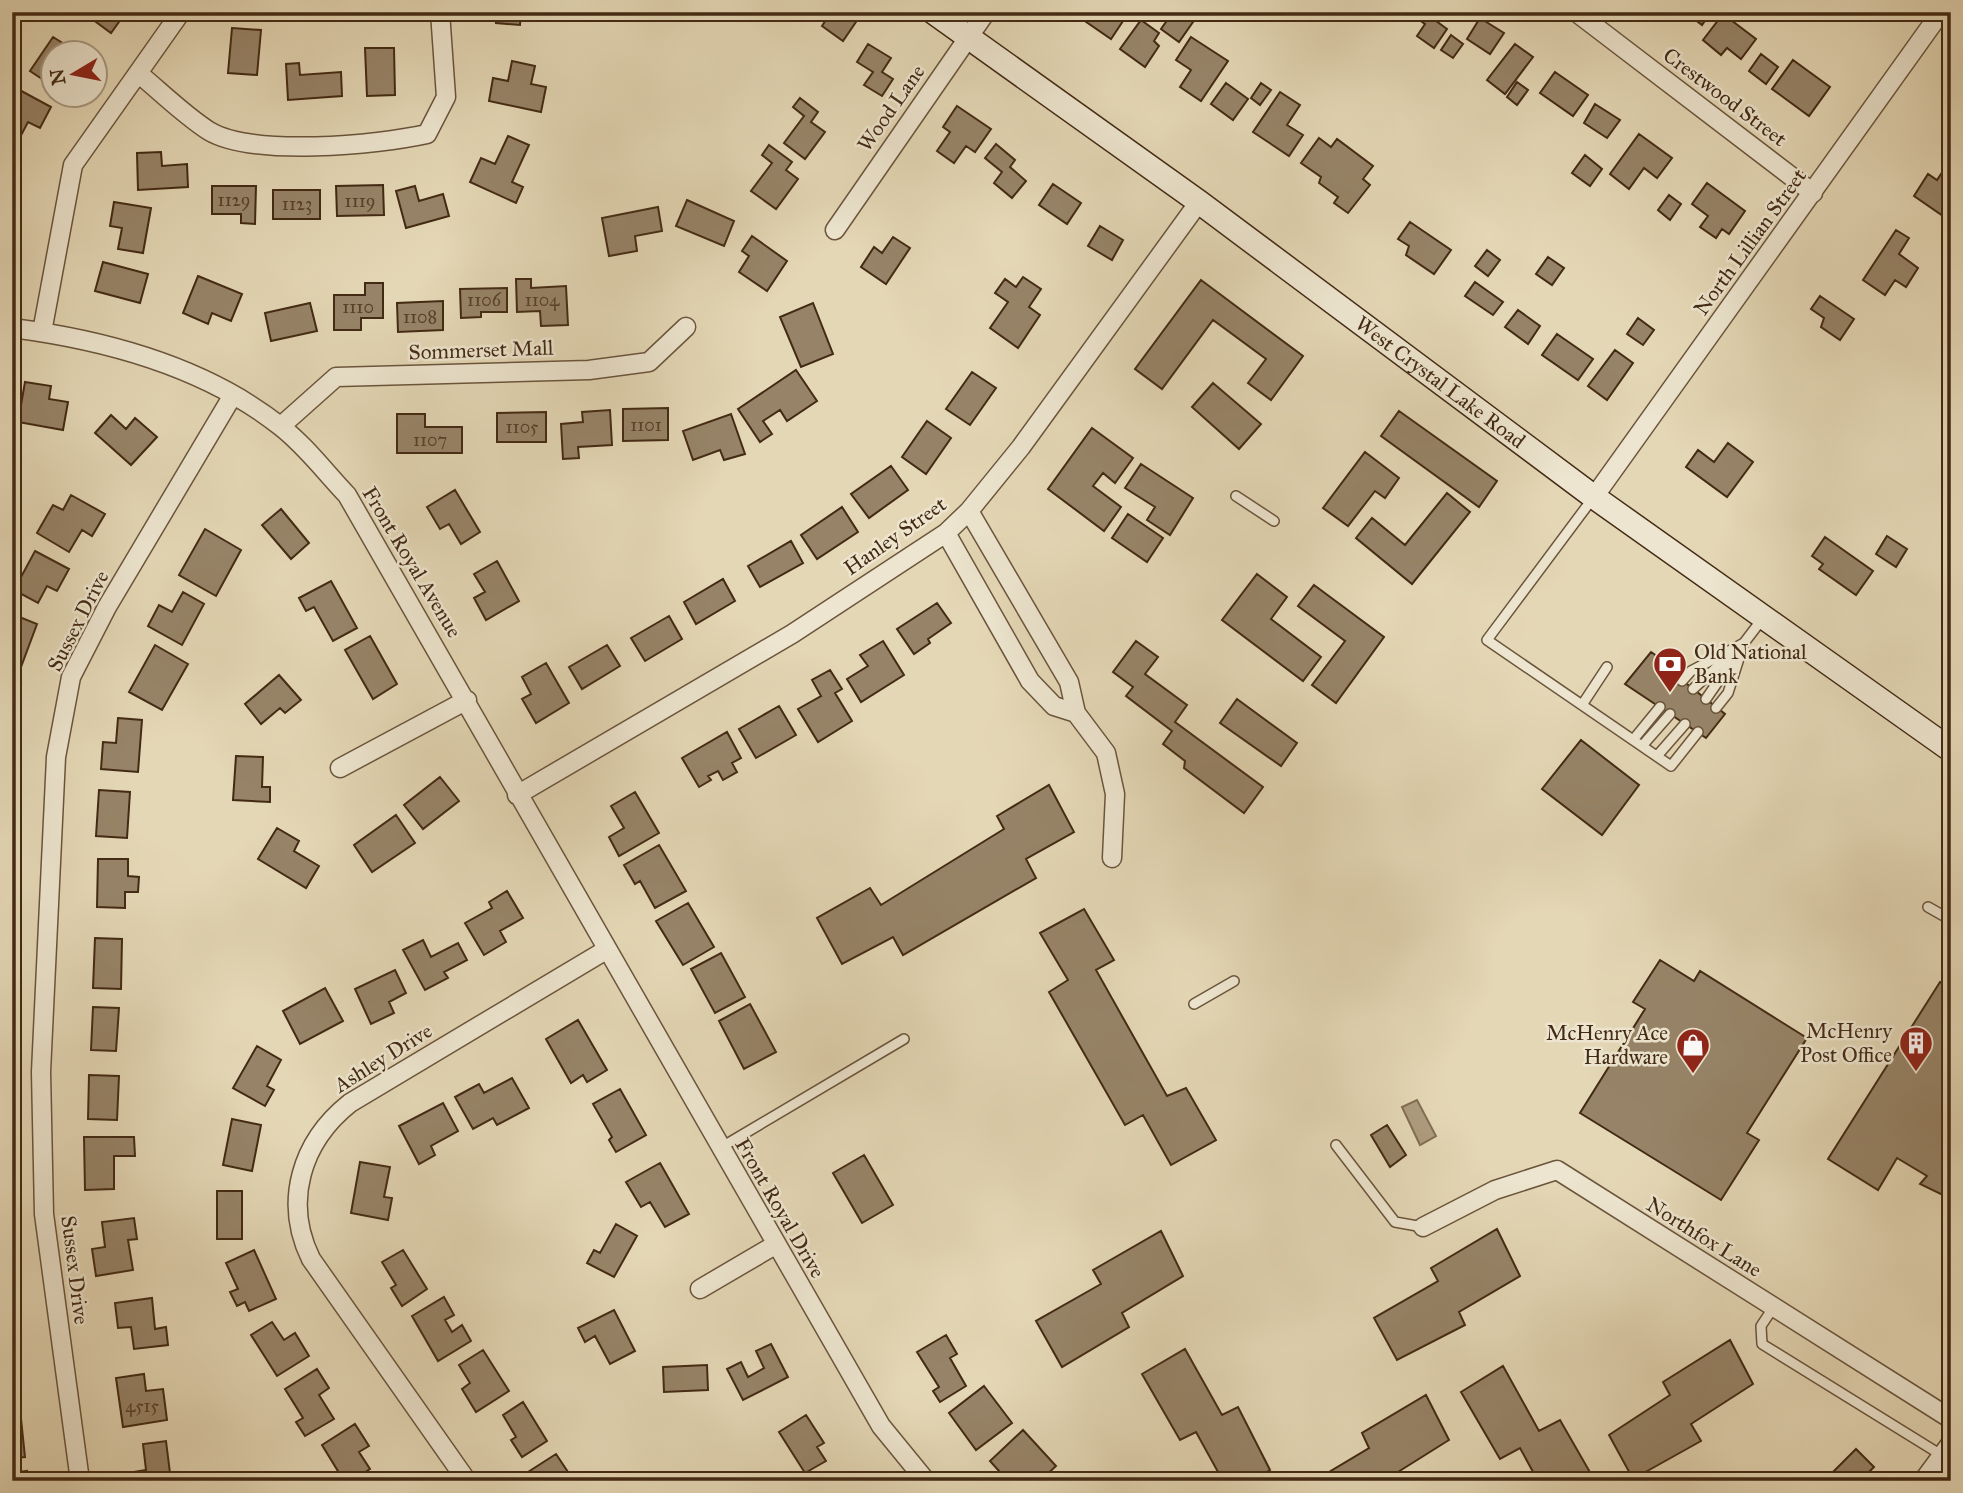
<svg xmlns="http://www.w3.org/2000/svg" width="1963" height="1493" font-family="'IM FELL Great Primer',serif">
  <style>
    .water { fill: #ad9c7e; stroke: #836e54; stroke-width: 2 }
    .building { fill: #978468; stroke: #432a14; stroke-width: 2 }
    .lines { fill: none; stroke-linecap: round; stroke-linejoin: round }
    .lane-casing { stroke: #6b553c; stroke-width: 12 }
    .street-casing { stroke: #6b553c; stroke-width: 21 }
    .secondary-casing { stroke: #432a14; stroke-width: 26 }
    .lane { stroke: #ede5cf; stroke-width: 9 }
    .street { stroke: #ede5cf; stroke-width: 18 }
    .secondary { stroke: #ede5cf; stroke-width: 23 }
    .labels { text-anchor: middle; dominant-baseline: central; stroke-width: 5; stroke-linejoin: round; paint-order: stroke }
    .number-label { font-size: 18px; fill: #584029 }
    .street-label { font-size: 21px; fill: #432a14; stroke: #ede5cf }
    .poi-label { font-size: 21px; fill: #432a14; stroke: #ede5cf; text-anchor: end }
  </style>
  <rect width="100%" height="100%" fill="#e4d7b5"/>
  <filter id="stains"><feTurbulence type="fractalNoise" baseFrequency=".00286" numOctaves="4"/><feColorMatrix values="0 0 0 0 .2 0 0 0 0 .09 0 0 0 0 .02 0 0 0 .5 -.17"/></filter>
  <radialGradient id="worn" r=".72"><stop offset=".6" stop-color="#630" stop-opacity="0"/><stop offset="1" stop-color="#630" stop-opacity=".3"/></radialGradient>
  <path class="water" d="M1417 1100 1436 1136 1420 1145 1402 1107Z"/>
  <path class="building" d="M91 12H126L111 33 88 16Z
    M366 12H392L393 18 366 19Z
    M497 12H521L520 25 496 23Z
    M831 12H855L860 16 843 41 822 26Z
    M1082 12H1123L1127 15 1111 39 1079 17Z
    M1173 12H1179L1193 22 1179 42 1161 29Z
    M1435 12 1432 18 1447 29 1434 48 1417 36 1425 24 1409 13Z
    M1685 12H1711L1702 25Z
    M1723 14 1756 39 1741 59 1727 48 1721 55 1703 40Z
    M1480 18 1504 33 1490 54 1467 39Z
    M1141 20 1159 33 1154 41 1159 46 1145 67 1120 49Z
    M232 28 261 30 257 75 228 73Z
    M1451 35 1463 44 1453 58 1441 50Z
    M53 37 77 52H52L51 85 30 71Z
    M1191 37 1228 61 1201 101 1180 87 1191 70 1176 60Z
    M868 44 891 58 882 72 893 79 882 96 864 85 873 72 857 62Z
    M1515 44 1533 57 1505 94 1487 80Z
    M365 48H394L395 95 367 96Z
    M1761 54 1778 67 1766 84 1749 71Z
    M1793 60 1830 87 1809 116 1772 89Z
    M512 61 535 66 531 84 546 87 541 112 489 101 493 78 508 81Z
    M299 63 300 75 341 72 342 96 288 100 286 64Z
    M1555 72 1588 95 1573 116 1540 93Z
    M1517 82 1528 90 1517 105 1507 97Z
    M1226 83 1248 99 1233 120 1211 104Z
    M1261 83 1271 90 1260 105 1251 98Z
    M14 87 51 107 40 128 28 122 16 145 12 143Z
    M1280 92 1300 105 1287 125 1303 135 1289 156 1253 132Z
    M800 98 818 112 811 122 825 132 805 159 784 143 804 116 793 107Z
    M1595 104 1620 120 1607 138 1584 123Z
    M957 106 991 129 975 152 966 146 954 163 937 151 950 132 943 127Z
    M1639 134 1672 158 1657 178 1644 168 1629 189 1610 174Z
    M508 136 529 145 512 182 523 187 516 203 470 182 481 158 495 164Z
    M1319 138 1331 147 1337 139 1373 166 1363 179 1370 185 1348 213 1334 203 1338 197 1319 183 1321 177 1301 163Z
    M996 144 1015 160 1010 167 1026 181 1012 198 994 183 1002 172 985 158Z
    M769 145 792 162 786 170 798 179 776 209 751 191 772 163 762 155Z
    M161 152 162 166 187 164 188 187 138 190 137 153Z
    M1585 155 1602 169 1590 186 1572 173Z
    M1951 159V211L1946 218 1914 196 1928 174 1937 180Z
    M1707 183 1745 211 1729 234 1722 229 1716 238 1700 227 1708 216 1692 204Z
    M1053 184 1081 203 1067 224 1039 205Z
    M383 185 384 215 337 216 336 186Z
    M212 186H256L255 224 241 223V214H212Z
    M415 186 419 201 443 194 449 216 406 228 396 191Z
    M273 190H320V219H273Z
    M1669 195 1681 204 1670 220 1658 210Z
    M687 200 734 221 724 246 676 226Z
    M114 202 151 208 143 253 118 249 122 228 110 226Z
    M658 207 662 231 635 236 637 251 609 256 602 218Z
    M1410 222 1451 250 1434 274 1406 255 1409 246 1398 239Z
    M1100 226 1123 240 1112 260 1088 246Z
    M1896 230 1909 238 1899 254 1918 268 1906 287 1895 280 1885 295 1863 280Z
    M752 236 787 261 767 291 739 272 749 256 742 251Z
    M893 237 910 248 886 284 861 267 874 247 882 253Z
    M1487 250 1500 260 1488 276 1475 266Z
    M1548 257 1564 268 1552 285 1536 274Z
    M103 262 148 274 140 303 95 291Z
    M198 276 242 294 231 321 212 313 208 324 183 313Z
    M1023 277 1041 289 1029 307 1040 315 1018 348 990 328 1008 302 995 293 1005 279 1016 287Z
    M516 279H531V288L566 286 568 325 541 326 540 311 517 312Z
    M1201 280 1303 356 1271 400 1248 383 1266 359 1213 320 1162 389 1135 369Z
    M1475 282 1503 302 1493 315 1465 296Z
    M365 283H383V318H361V330H334V295H365Z
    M507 288V312H481V317L461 318 460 289Z
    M1820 296 1854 319 1840 340 1821 327 1824 318 1811 309Z
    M443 301V330L398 332 397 303Z
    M310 303 317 331 271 341 265 313Z
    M813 303 833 354 801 367 780 317Z
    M1518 310 1540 326 1528 344 1505 327Z
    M1638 318 1654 330 1643 345 1627 334Z
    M1557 334 1593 359 1578 380 1542 355Z
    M1615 350 1633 363 1607 400 1588 386Z
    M796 370 817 401 787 421 780 410 763 421 772 434 760 442 738 409Z
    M972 372 996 388 970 425 946 409Z
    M25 382 51 386 49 399 68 402 63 430 18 422Z
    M1213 383 1261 424 1239 449 1192 407Z
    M668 408V440L623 441V409Z
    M610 410 612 445 578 447 579 458 563 459 561 424 583 422 582 412Z
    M1399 411 1497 481 1479 507 1381 436Z
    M546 412V442H497V413Z
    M397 414H425V427H462V453H397Z
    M731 414 745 454 724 460 720 450 693 460 683 431Z
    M111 415 126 429 135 418 157 437 131 465 95 433Z
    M927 421 951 438 926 474 902 457Z
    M1092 428 1133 458 1115 483 1103 473 1093 486 1121 507 1104 531 1048 489Z
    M1728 443 1753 462 1727 497 1686 467 1698 450 1714 462Z
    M1365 452 1399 478 1385 498 1375 491 1348 526 1323 508Z
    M1141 464 1193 498 1170 535 1147 520 1155 507 1125 488Z
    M891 466 908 490 869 518 851 494Z
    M455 490 480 532 461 544 449 524 440 529 427 507Z
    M1447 493 1470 512 1412 584 1356 538 1372 518 1405 545Z
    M71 495 105 514 92 536 82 530 69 552 37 533 53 505 63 510Z
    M842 507 858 532 817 559 801 535Z
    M281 509 309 543 291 559 262 525Z
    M1128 514 1163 538 1147 562 1112 538Z
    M205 529 241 550 216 596 179 575Z
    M1887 536 1907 549 1896 567 1876 554Z
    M1825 537 1873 571 1856 595 1819 569 1823 564 1812 556Z
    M791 541 803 563 760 587 748 566Z
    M35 551 69 569 57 591 47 586 38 603 14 590Z
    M497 561 519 601 486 620 474 598 485 592 474 574Z
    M1257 574 1287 597 1271 619 1321 657 1303 681 1222 620Z
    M723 579 735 601 696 624 684 602Z
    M331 581 357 628 333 641 314 607 306 611 299 598Z
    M1314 585 1384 637 1336 703 1312 685 1345 641 1298 606Z
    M183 592 204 604 182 645 148 626 159 605 172 612Z
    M937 603 951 623 928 639 930 643 914 654 897 629Z
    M12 614 37 624 21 667 12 664Z
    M669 616 682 639 645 661 631 638Z
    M370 636 397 684 373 699 345 650Z
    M883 641 904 675 861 702 847 679 868 666 860 655Z
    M1136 641 1158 657 1145 674 1187 705 1175 722 1263 787 1244 813 1184 768 1185 761 1163 744 1172 731 1126 696 1133 687 1113 672Z
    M155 645 188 664 162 710 129 692Z
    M607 645 620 666 582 689 569 667Z
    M1651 652 1667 663 1664 666 1725 714 1706 738 1625 684Z
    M546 663 569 703 536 723 522 699 531 694 522 677Z
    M830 670 842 689 835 693 852 721 818 742 798 709 821 696 812 680Z
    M279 675 301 700 285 713 280 708 261 724 245 704Z
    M12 682 21 684 14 710H12Z
    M1237 699 1297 743 1281 766 1220 723Z
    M779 706 796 735 756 758 739 729Z
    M118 718 142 720 138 772 101 769 103 742 116 743Z
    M727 732 741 758 732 763 737 772 723 780 718 771 708 776 711 780 699 787 682 758Z
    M1581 740 1639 785 1602 835 1542 789Z
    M236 756 263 757 262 787H270V802L233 800Z
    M440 777 459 801 423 829 404 805Z
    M1049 785 1074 832 1026 859 1036 878 903 955 893 937 842 964 817 918 870 888 881 905 1004 829 997 816Z
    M99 790 130 792 127 838 96 836Z
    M635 792 659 833 619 856 609 837 624 828 611 806Z
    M396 815 415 843 372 872 354 845Z
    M277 828 299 841 294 851 319 866 306 888 258 859Z
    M659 845 686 891 655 908 640 881 635 884 624 865Z
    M98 859H128V876L139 877 138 892H125V908L97 907Z
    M507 891 523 918 500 931 506 942 484 955 465 923 492 908 489 902Z
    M688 903 714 947 683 965 656 921Z
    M1084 909 1114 960 1096 970 1167 1096 1186 1088 1216 1140 1171 1165 1143 1115 1125 1125 1049 992 1068 980 1040 933Z
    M95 938 122 939 121 989 93 988Z
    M423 940 431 957 458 943 467 960 444 972 448 978 425 990 403 950Z
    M721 953 745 997 715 1013 691 969Z
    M1660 960 1694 981 1700 971 1807 1038 1747 1133 1759 1140 1721 1200 1580 1113 1645 1009 1633 1002Z
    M395 970 406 993 389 1002 394 1013 371 1024 355 989Z
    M1940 982 1951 988V1199L1920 1184 1927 1176 1897 1158 1878 1190 1828 1159Z
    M325 988 343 1021 300 1044 283 1011Z
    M750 1004 776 1052 744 1069 719 1021Z
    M93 1007 119 1008 116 1051 91 1050Z
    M578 1020 607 1070 587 1082 583 1075 571 1083 546 1039Z
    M257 1046 281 1060 267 1086 274 1090 265 1106 233 1088Z
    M89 1075 119 1076 117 1120 88 1119Z
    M512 1078 529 1108 497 1125 493 1118 473 1129 455 1097 479 1084 484 1093Z
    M620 1089 646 1135 616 1152 609 1140 612 1137 593 1104Z
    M443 1103 458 1131 431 1146 435 1155 419 1164 399 1126Z
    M232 1119 261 1125 252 1171 223 1165Z
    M1387 1125 1406 1155 1390 1167 1371 1135Z
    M84 1137H134L135 1156H114V1189L85 1190Z
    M864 1155 893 1205 862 1223 833 1173Z
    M360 1162 390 1167 384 1197 392 1198 388 1220 351 1213Z
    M660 1163 689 1214 665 1227 650 1202 641 1207 626 1182Z
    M217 1191H242V1239H217Z
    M134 1218 137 1239 128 1240 133 1270 96 1276 92 1249 105 1247 102 1222Z
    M616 1224 637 1236 614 1277 587 1263 594 1250 600 1253Z
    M1497 1229 1520 1276 1459 1312 1465 1325 1397 1360 1374 1318 1438 1281 1431 1268Z
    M1161 1231 1183 1276 1122 1313 1129 1327 1062 1367 1036 1321 1101 1284 1093 1270Z
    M254 1250 276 1299 249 1311 245 1302 237 1306 230 1292 238 1289 226 1263Z
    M403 1250 427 1289 402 1306 391 1288 396 1285 382 1262Z
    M444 1297 454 1315 445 1320 452 1332 462 1325 471 1341 438 1361 412 1316Z
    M152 1298 155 1329 166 1327 168 1345 134 1349 131 1327 118 1328 115 1303Z
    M614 1310 635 1351 610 1364 595 1336 585 1342 578 1328Z
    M272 1322 284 1340 295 1333 309 1356 277 1376 251 1335Z
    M946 1335 957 1354 950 1358 966 1386 940 1402 933 1391 939 1387 917 1352Z
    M1730 1340 1753 1384 1691 1424 1701 1441 1633 1479 1609 1435 1670 1395 1663 1382Z
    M771 1344 788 1377 743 1400 727 1369 741 1362 748 1377 764 1368 756 1351Z
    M1185 1349 1222 1415 1238 1407 1270 1470 1252 1481H1223L1196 1432 1180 1440 1142 1374Z
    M483 1350 509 1391 476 1412 462 1389 470 1383 459 1365Z
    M707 1365 708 1390 664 1392 663 1367Z
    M1503 1366 1539 1431 1560 1420 1595 1481H1538L1520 1448 1500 1459 1461 1392Z
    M317 1369 329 1388 319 1395 334 1419 305 1436 296 1422 303 1418 285 1389Z
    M144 1374 146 1391 163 1389 167 1420 123 1427 116 1378Z
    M984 1386 1012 1423 976 1450 949 1413Z
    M1426 1395 1449 1440 1390 1477 1392 1481H1314L1369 1448 1362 1433Z
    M523 1402 547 1441 522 1457 511 1440 516 1437 503 1415Z
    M12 1409H20L25 1457 12 1458Z
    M806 1415 824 1443 817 1447 826 1461 805 1473 779 1432Z
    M355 1424 369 1446 359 1452 370 1469 351 1481H344L322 1445Z
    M1023 1430 1056 1466 1040 1481H1027L1021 1475 1014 1481H1008L990 1461Z
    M166 1441 171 1481H134L133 1472 146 1470 143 1444Z
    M1856 1449 1874 1467 1860 1481H1824Z
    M556 1454 574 1481H534L528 1472Z
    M27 1471 28 1481H12V1473Z"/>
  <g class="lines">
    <g class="lane-casing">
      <path id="lane" d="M1236 496 1274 521
        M1593 498 1487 640 1671 766 1698 732
        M1682 681 1691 671 1744 643
        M1693 689 1729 656
        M1706 699 1737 654
        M1582 705 1607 667
        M1716 708 1728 693 1744 643 1763 618
        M1633 740 1660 707
        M1642 746 1670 714
        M1657 756 1685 724
        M1928 907 1951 920
        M1194 1004 1234 981
        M1336 1145 1395 1222 1423 1227
        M720 1148 904 1039
        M1773 1308 1761 1326 1762 1344 1951 1461"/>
    </g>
    <g class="street-casing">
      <path id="street" d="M181 12 138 73C161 92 184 115 209 131 253 157 377 145 427 134L446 97 440 12
        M1576 12 1813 193
        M835 230 986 12
        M12 328C106 340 204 366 280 426 305 445 325 472 347 495L881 1426 926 1481
        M42 332 73 165 138 73
        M281 426 336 377 589 370 649 362 686 327
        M1594 497 1941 12
        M969 511 1069 682 1076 713 1106 753 1115 794 1112 858
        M946 533 1030 681 1054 706 1076 713
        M340 768 467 700
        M517 795 792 634 946 533 969 511 1021 447 1199 202
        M1423 1227 1495 1190 1557 1170 1951 1419
        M700 1289 775 1245
        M80 1481 44 1214 41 1072 56 757 71 677 107 607 233 395
        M467 1481 311 1259C283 1202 301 1142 350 1103L606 950
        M1923 1481 1951 1443"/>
    </g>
    <g class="secondary-casing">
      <g id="secondary">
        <path id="s1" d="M933 12 1199 202 1594 497 1951 750"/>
      </g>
    </g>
    <use href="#lane" class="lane"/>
    <use href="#street" class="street"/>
    <use href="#secondary" class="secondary"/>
  </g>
  <defs>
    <g id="bank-pin" transform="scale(1.75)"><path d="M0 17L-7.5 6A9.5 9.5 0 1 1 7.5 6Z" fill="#8f2418" stroke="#ede5cf"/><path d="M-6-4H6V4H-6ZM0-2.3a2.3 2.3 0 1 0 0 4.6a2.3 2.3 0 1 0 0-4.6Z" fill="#fff"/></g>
    <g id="building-pin" transform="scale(1.75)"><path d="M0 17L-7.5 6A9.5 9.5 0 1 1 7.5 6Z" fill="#8f2418" stroke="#ede5cf"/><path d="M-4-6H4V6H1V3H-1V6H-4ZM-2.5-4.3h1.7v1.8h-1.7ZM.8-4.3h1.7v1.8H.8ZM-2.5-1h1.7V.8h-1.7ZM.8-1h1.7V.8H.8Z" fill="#fff"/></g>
    <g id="shop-pin" transform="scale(1.75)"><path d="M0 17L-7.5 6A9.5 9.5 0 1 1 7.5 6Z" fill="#8f2418" stroke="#ede5cf"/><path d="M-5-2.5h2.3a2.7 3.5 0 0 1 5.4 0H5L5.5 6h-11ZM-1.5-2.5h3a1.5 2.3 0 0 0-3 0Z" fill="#fff"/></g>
  </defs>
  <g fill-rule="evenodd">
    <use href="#bank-pin" x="1670" y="664"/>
    <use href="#building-pin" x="1916" y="1043"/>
    <use href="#shop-pin" x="1693" y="1045"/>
  </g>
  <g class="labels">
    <g class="number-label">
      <text x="234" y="200">1129</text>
      <text x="360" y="201">1119</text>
      <text x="297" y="204">1123</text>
      <text x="484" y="300">1106</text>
      <text x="542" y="300">1104</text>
      <text x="358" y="307">1110</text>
      <text x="420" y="317">1108</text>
      <text x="646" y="425">1101</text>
      <text x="522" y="427">1105</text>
      <text x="430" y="440">1107</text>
      <text x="142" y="1406">4515</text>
    </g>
    <g class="street-label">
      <text transform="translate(1725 97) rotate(37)">Crestwood Street</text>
      <text transform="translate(891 108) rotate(-55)">Wood Lane</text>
      <text transform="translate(1750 242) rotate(-54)">North Lillian Street</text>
      <text transform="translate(481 350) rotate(-2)">Sommerset Mall</text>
      <text stroke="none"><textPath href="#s1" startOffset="628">West Crystal Lake Road</textPath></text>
      <text transform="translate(895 536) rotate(-35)">Hanley Street</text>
      <text transform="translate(412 562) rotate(59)">Front Royal Avenue</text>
      <text transform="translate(78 621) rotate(-63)">Sussex Drive</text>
      <text transform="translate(383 1058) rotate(-32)">Ashley Drive</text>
      <text transform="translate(780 1208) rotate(60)">Front Royal Drive</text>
      <text transform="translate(1704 1237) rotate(32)">Northfox Lane</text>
      <text transform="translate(75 1270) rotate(83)">Sussex Drive</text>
    </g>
    <g class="poi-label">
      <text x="1694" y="652" text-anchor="start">Old National<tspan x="1694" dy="24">Bank</tspan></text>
      <text x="1892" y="1031">McHenry<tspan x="1892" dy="24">Post Office</tspan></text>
      <text x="1668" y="1033">McHenry Ace<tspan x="1668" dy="24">Hardware</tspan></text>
    </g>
  </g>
  <rect width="1963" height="1493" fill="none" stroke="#e4d7b5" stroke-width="42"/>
  <rect x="14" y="14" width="1935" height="1465" fill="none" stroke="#432a14" stroke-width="3.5"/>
  <rect x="21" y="21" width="1921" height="1451" fill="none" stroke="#432a14" stroke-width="2"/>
  <g transform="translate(74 74) rotate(260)"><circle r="33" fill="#ede5cf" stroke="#a99a84" stroke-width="2"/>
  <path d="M0-5L12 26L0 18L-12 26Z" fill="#8f2418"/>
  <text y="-10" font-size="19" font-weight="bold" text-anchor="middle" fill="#432a14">N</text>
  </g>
  <rect width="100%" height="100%" filter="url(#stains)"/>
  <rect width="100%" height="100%" fill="url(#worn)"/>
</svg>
